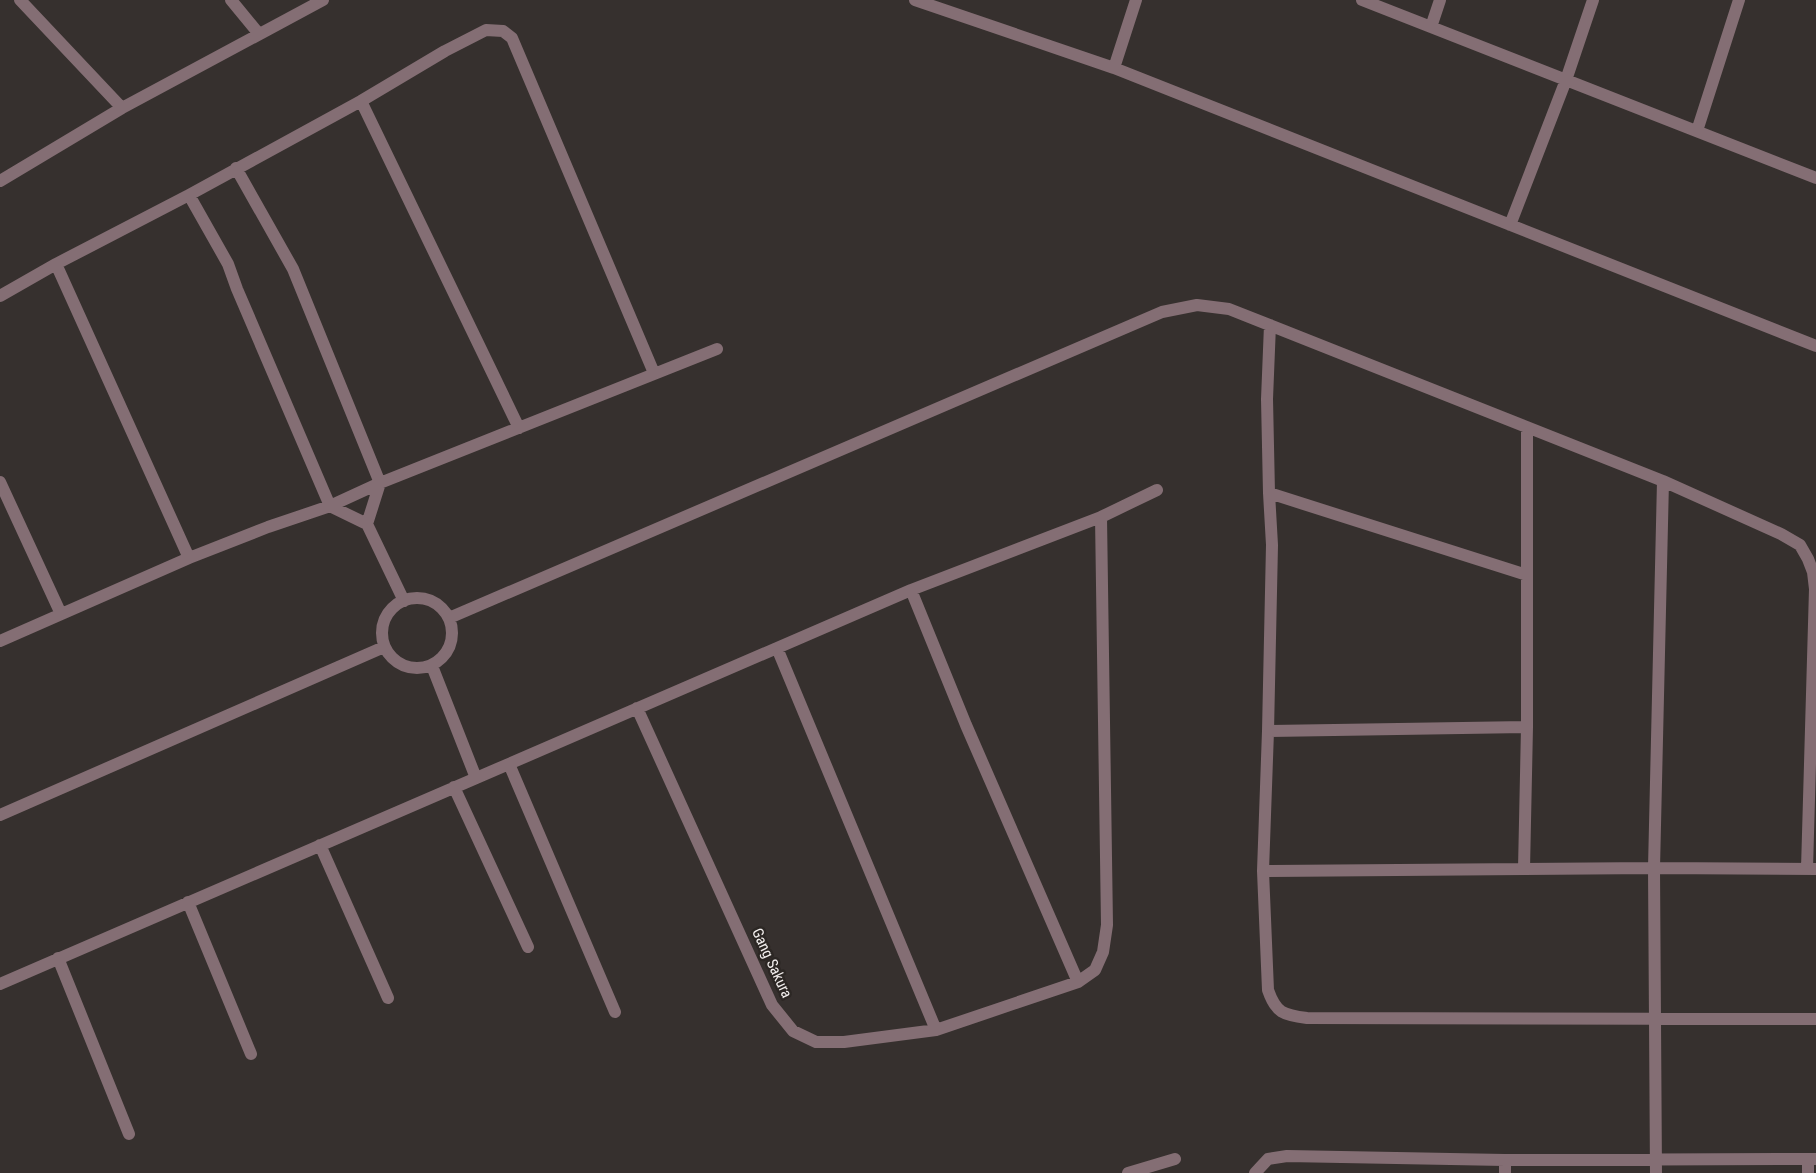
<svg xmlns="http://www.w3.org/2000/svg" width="1816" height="1173" font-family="'Roboto Condensed',sans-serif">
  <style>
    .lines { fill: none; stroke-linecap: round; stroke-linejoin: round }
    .street { stroke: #846e74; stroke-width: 12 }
    .labels { text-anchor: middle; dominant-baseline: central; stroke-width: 5; stroke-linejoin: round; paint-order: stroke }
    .street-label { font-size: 15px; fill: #f4f0ef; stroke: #2c2724 }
  </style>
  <rect width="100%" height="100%" fill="#36302e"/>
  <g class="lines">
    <path class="street" d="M20 0 122 108
      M231 0 259 34
      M915 0 1114 68 1816 346
      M1362 0 1816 178
      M1431 27 1440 0
      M1114 68 1136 0
      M361 101 519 428
      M1697 131 1739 0
      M236 168 293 269 380 483 367 524
      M0 181 122 108 323 0
      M189 195 228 264 237 289 330 506 367 524 404 601
      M1510 225 1566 80 1593 0
      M56 264 189 558
      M0 296 56 264 189 195 361 101 445 51 486 30 503 31 512 38 654 373
      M0 482 61 614
      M1269 493 1527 575
      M911 590 966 725 1078 982
      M382 633a35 35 0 1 1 70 0a35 35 0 1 1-70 0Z
      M449 618 1162 312 1197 305 1229 309 1663 481 1781 534 1800 545 1808 559 1813 572 1815 589 1807 869
      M0 641 189 558 268 527 330 506 380 483 717 349
      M777 648 936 1030
      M432 666 476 778
      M637 708 772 1005 793 1031 816 1042H844L936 1030 1078 982 1095 970 1103 952 1107 925 1101 517
      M1527 727V427
      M1268 731 1272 545 1269 493 1267 399 1270 325
      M509 764 615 1012
      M454 787 528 947
      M0 815 384 647
      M320 845 388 998
      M1524 869 1527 727 1268 731 1263 871 1268 990C1276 1013 1283 1015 1307 1018L1816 1019
      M1263 871 1654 868 1816 869
      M188 902 251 1054
      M58 958 129 1134
      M0 984 911 590 1101 517 1157 490
      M1128 1173 1175 1159
      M1255 1173 1268 1159 1287 1156 1505 1160 1816 1159
      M1505 1173V1160
      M1656 1173 1654 868 1663 481
      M1808 1173V1159"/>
  </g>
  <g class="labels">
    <g class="street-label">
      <text transform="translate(772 963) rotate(65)">Gang Sakura</text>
    </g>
  </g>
</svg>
